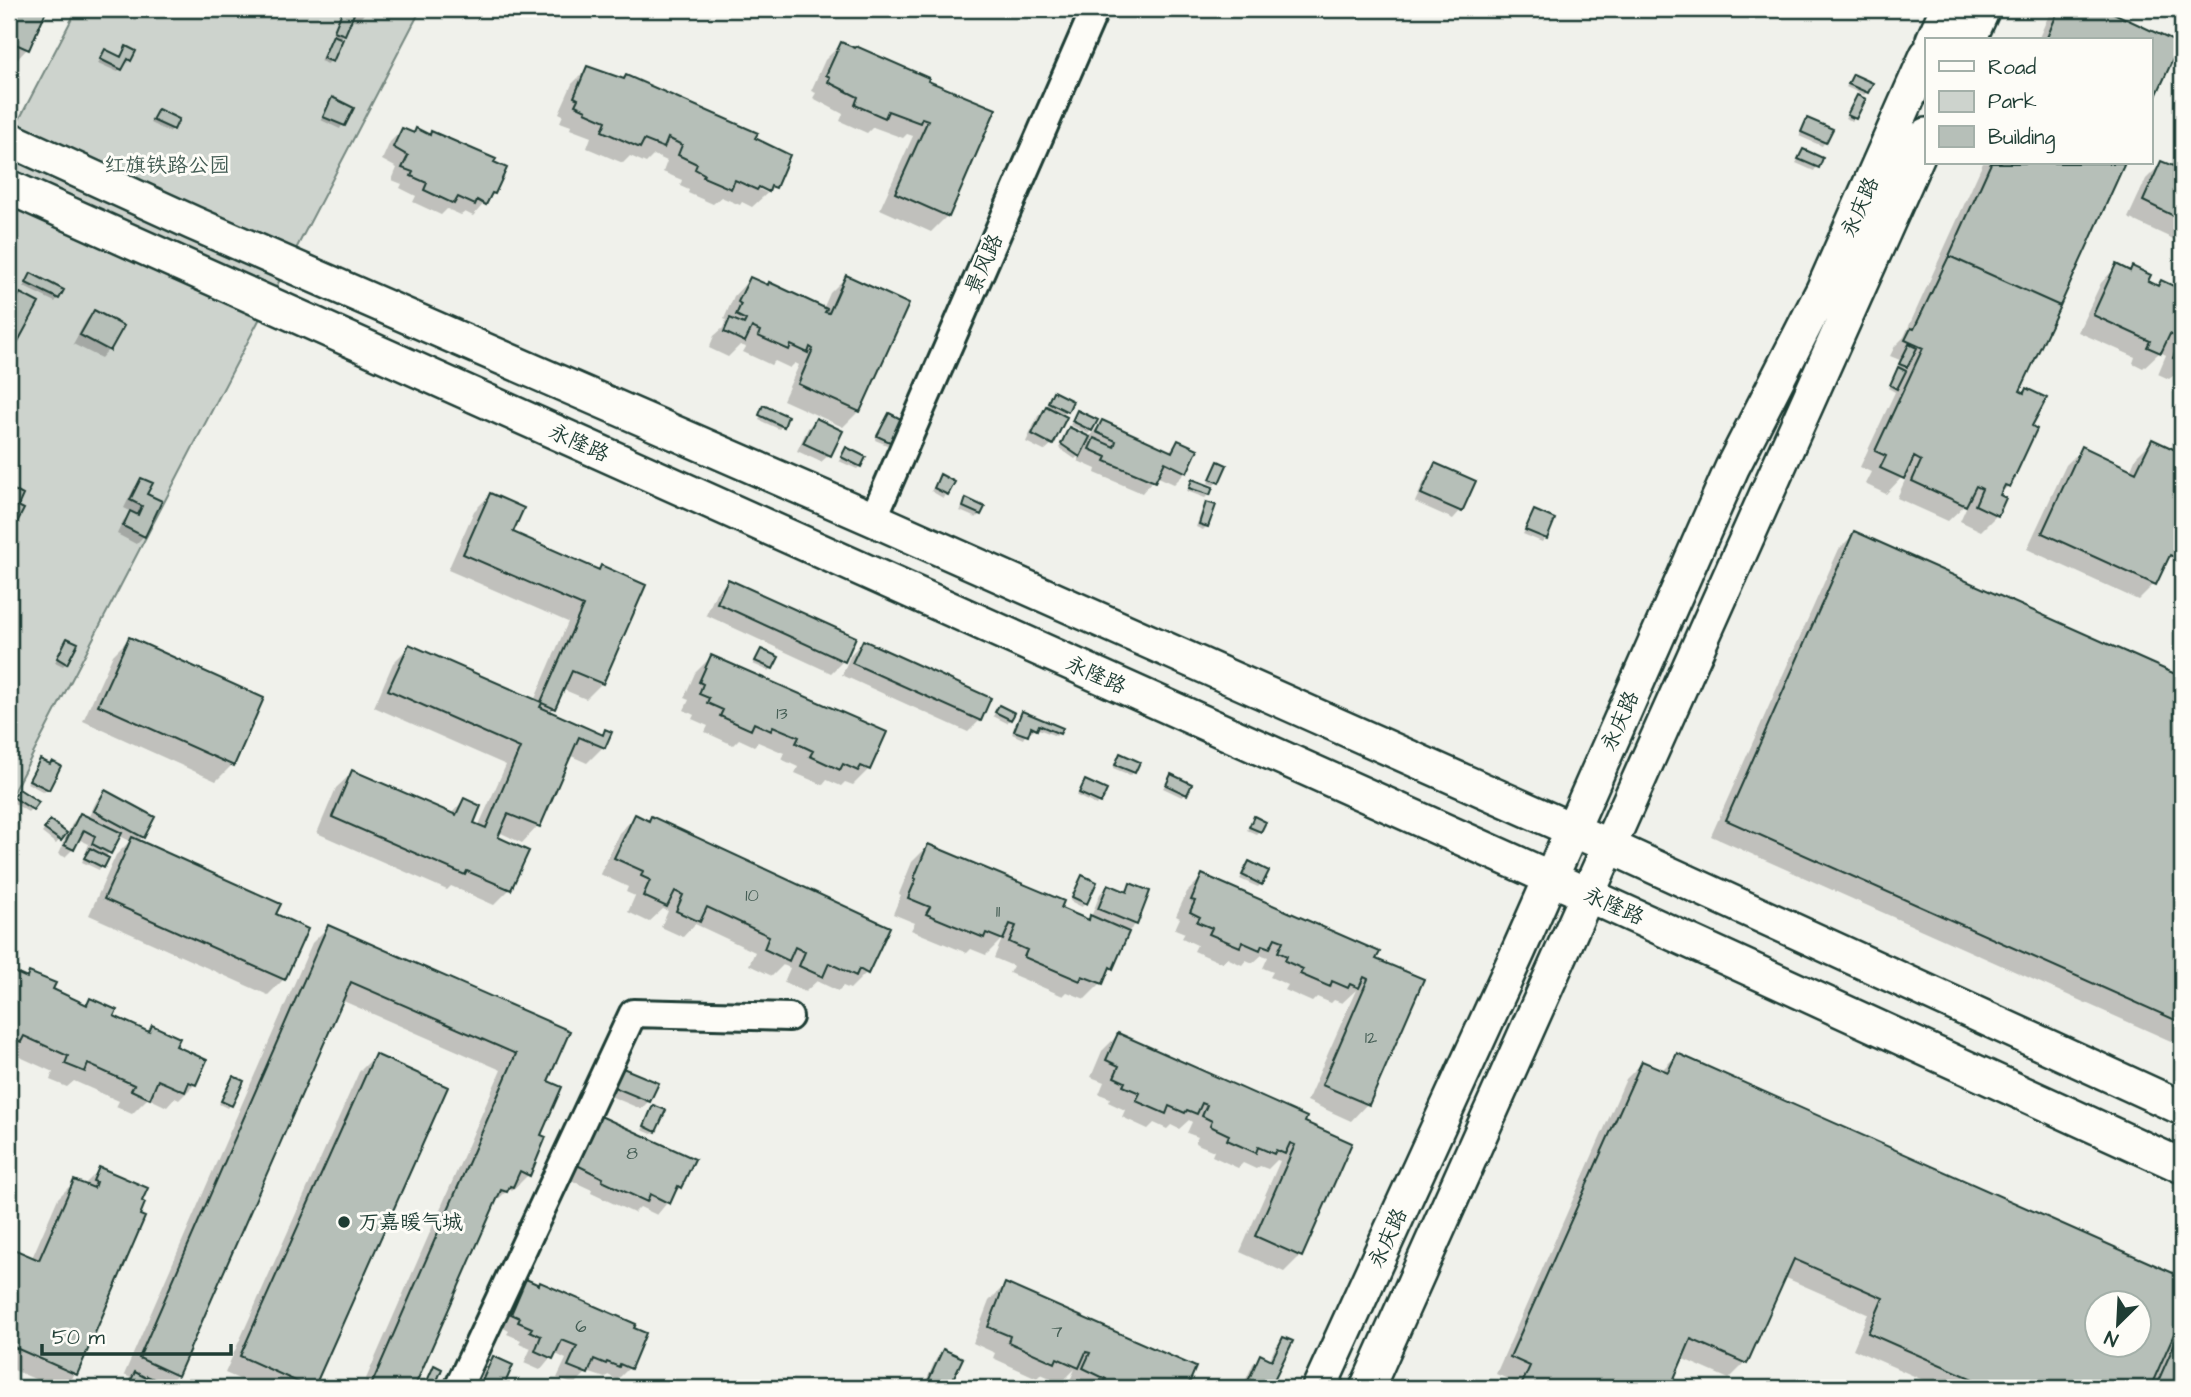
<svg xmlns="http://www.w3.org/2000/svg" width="2191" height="1397" font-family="'Architects Daughter','LXGW WenKai TC',sans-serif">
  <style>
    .green { fill: #cdd3cd; stroke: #768880; stroke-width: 2 }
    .shadow { fill: #0003; fill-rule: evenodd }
    .building { fill: #b6bfb8; stroke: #1f3d34; stroke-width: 2; fill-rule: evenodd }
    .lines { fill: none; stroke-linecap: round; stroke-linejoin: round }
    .minor-casing { stroke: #1f3d34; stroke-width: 32 }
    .tertiary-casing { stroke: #1f3d34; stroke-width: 38 }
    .minor { stroke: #fdfcf7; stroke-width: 26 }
    .tertiary { stroke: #fdfcf7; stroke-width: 33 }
    .poi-dot { fill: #1f3d34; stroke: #fdfcf7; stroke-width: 2.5 }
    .labels { text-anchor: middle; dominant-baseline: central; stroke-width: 6; stroke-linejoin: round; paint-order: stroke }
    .number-label { font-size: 18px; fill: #455e55 }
    .park-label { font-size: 21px; fill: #425b53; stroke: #fdfcf7 }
    .street-label { font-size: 21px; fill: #1f3d34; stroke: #fdfcf7 }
    .poi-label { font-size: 21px; fill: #1f3d34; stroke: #fdfcf7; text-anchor: start }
  </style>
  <rect width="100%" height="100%" fill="#f0f1eb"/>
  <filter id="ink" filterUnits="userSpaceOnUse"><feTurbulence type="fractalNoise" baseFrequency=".0143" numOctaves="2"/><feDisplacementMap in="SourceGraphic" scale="14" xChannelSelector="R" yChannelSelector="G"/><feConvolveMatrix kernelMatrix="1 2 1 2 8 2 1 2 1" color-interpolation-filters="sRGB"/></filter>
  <g filter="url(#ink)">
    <path class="green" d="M77 9H421L9 800V139Z"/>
    <path class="shadow" d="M9 9H45L27 49 11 66 9 64Z
      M341 9H368L358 21 350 17 328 64 320 61 330 40 334 35H332L342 13 340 12Z
      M1017 9H1033L1028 14Z
      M2056 9H2101L2177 44 2151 102V40H2038L2048 17Z
      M841 44 926 79 947 216 931 232 880 209 913 136 907 134 903 138 873 127 867 133 840 121 843 114 813 98 816 93 811 91 825 60Z
      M127 48 130 60 126 63 124 62 118 72 98 63 105 52 120 59Z
      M588 68 623 80 626 77 753 139 774 187 752 207 742 202 740 205 721 197 713 204 688 193 689 190 680 186 682 180 663 172 667 161 654 155 646 163 630 156 623 163 587 148 591 137 570 129 571 126 560 122 563 115 559 113 572 84ZM751 182 767 189V193L750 185Z
      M1853 77 1867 92 1864 95 1846 87Z
      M1857 97 1855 118 1852 121 1845 118Z
      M332 99 351 108 340 129 321 120Z
      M2182 101V118L2176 115Z
      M158 111 172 129 169 132 150 123Z
      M1808 120 1825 142 1822 146 1799 136Z
      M402 130 412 135 429 136 432 133 493 193 473 216 465 212 461 215 447 209 441 215 413 202 416 196 400 188 402 184 392 180 397 168 382 160 390 142Z
      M1803 151 1821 159 1814 171 1796 163Z
      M2176 162 2182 165V243L2128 218 2146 179 2162 163 2171 167Z
      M1983 163H2123L2018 391 2022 394 2026 390 2029 427 2008 486 1998 496 1997 515 1981 531 1960 521 1969 501 1948 521 1897 498 1906 478 1903 476 1886 494 1865 484 1871 472 1860 467 1895 392 1888 388 1899 368 1897 367 1900 360 1890 356 1895 346 1904 337Z
      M2117 266 2157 287 2161 282 2182 298V380L2173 376 2169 379 2158 374 2166 355 2160 352 2143 368 2133 363 2135 357 2078 332 2101 283Z
      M31 275 58 298 55 302 24 287Z
      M846 277 859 411 843 427 783 400 799 365 795 363 790 368 775 361 771 365 743 352 746 347 740 345 728 357 709 348 714 336 723 328 726 320 724 319 734 296 750 279 823 309 830 293Z
      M20 295 36 304 9 354V310Z
      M94 312 121 326 108 350 101 358 73 344 87 319Z
      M1054 393 1066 411 1061 416 1052 444 1044 451 1026 442 1038 416 1048 407 1046 406Z
      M764 409 782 426 779 429 759 420Z
      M1077 412 1095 420 1089 434 1070 425Z
      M889 415 891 442 887 445 875 440Z
      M816 420 829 455 821 462 797 451 808 428Z
      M1102 422 1168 452 1178 442 1186 472 1174 484 1156 476 1142 493 1095 473 1096 469 1078 461 1081 454 1075 459 1059 448 1070 429 1088 438Z
      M2152 441 2182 455V524L2175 539 2172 556 2163 566 2154 584 2138 600 2027 549 2066 465 2082 449 2130 471 2136 457Z
      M843 453 860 466 857 469 839 461Z
      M1218 463 1217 482 1214 485 1208 483Z
      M1435 465 1473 482 1460 511 1453 519 1415 502 1428 473Z
      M941 476 952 483 943 498 931 491Z
      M142 480 144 536 136 544 117 534 123 521 132 512 124 508 134 488Z
      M1192 481 1209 494 1205 498 1187 491Z
      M10 490 15 506 21 510 9 534Z
      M490 495 511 533 597 571 601 567 602 683 586 699 562 689 554 708 549 713 601 736 606 731 603 747 587 763 569 755 538 826 522 843 499 832 496 838 510 889 494 905 451 886 447 890 317 833 336 788 353 772 450 815 464 800 472 824 478 827 506 765 374 707 393 663 409 647 534 701 568 622 448 570 474 511Z
      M967 500 980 514 976 518 960 511Z
      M1207 504V526L1203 530 1196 527 1203 507Z
      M1535 512 1545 538 1542 542 1523 534Z
      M1855 533 2182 679V1046L1711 836 1839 549Z
      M728 581 843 661 831 673 706 615 716 593Z
      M129 639 232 765 216 781 83 721 113 655Z
      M68 640 66 663 63 666 55 662Z
      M863 642 980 720 968 732 842 675 851 654Z
      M761 651 772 668 769 671 753 664Z
      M711 657 869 769 853 785 845 782 841 786 827 780 823 785 795 773 798 767 781 759 784 753 758 742 754 746 739 739 733 745 705 732 708 726 692 719 694 715 684 710 689 700 684 698 695 673Z
      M999 707 1010 719 1007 723 993 716Z
      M1022 713 1059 733 1056 736 1036 728 1032 732 1028 730 1023 739 1012 734Z
      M1121 755 1134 772 1130 775 1113 768Z
      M40 762 48 789 44 792 27 783Z
      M1171 776 1186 794 1182 797 1163 788Z
      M1082 786 1099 802 1096 805 1077 796Z
      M19 792 32 808 28 812 12 802Z
      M105 792 143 836 138 842 273 915 284 979 268 995 89 915 116 855 130 841 118 835 99 870 82 862 89 844 78 839 73 849 65 857 58 854 73 822 80 815 88 818 97 800Z
      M635 817 647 822 651 818 866 973 850 989 843 986 838 991 817 981 805 992 784 982 790 968 783 965 772 976 749 965 755 952 695 924 683 937 661 927 668 911 663 909 649 922 628 912 635 896 626 892 628 887 600 874 619 833Z
      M1254 818 1259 831 1256 834 1247 830Z
      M47 826 65 833 56 844 42 833Z
      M928 846 1087 921 1091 917 1100 894 1108 886 1123 892 1131 885 1136 924 1128 932 1111 968 1105 974 1101 983 1085 999 1067 992 1063 996 1009 973 1013 966 994 958 1002 939 986 955 971 949 967 953 911 930 915 923 893 914 901 895 899 894 912 862Z
      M1249 863 1261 884 1258 887 1240 879Z
      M1203 876 1422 980 1367 1104 1351 1121 1307 1101 1356 990 1342 1003 1334 1000 1331 1003 1317 997 1312 1002 1285 990 1288 985 1270 977 1273 972 1263 968 1268 957 1262 955 1253 963 1246 960 1242 965 1227 958 1222 963 1194 951 1197 945 1182 938 1185 933 1175 929 1180 918 1176 916 1187 892Z
      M1083 877 1095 883 1082 907 1070 901Z
      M328 927 568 1032 546 1082 539 1136 528 1175 512 1191 509 1189 493 1204 412 1388H362L501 1070 341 1000 177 1375 165 1386 170 1388H121L131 1378 124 1375 312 943Z
      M9 972 25 979 30 974 51 990 85 1006 91 1000 111 1017 147 1033 153 1027 174 1047 195 1084 179 1100 175 1098 167 1107 148 1098 132 1114 116 1107 119 1101 74 1081 67 1087 50 1080 53 1072 9 1052Z
      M1118 1035 1305 1118 1300 1256 1284 1272 1240 1252 1280 1161 1277 1160 1268 1169 1260 1166 1256 1169 1243 1163 1238 1168 1212 1156 1214 1151 1195 1143 1198 1137 1187 1133 1192 1122 1189 1120 1179 1129 1171 1125 1167 1129 1154 1123 1148 1129 1122 1117 1125 1110 1108 1102 1110 1098 1099 1094 1104 1082 1091 1077 1102 1051Z
      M1677 1055 2182 1279V1388H1941L1853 1349 1868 1314 1784 1277 1745 1363 1729 1379 1681 1358 1668 1388H1513L1515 1382 1496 1374 1626 1079 1642 1063 1661 1071ZM2096 1302H2138V1344H2096Z
      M375 1056 446 1088 312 1388H260L225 1373 359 1072Z
      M610 1076 649 1101 641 1109 603 1093Z
      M233 1078 230 1105 227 1108 219 1104Z
      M654 1107 655 1131 652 1134 642 1130Z
      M585 1128 680 1187 657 1215 640 1207 634 1213 591 1193 592 1190 566 1178Z
      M100 1169 75 1374 61 1388H56L9 1368V1249L32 1258 58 1198 74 1182 83 1186Z
      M526 1281 629 1368 617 1380 608 1375 605 1378 587 1372 574 1385 557 1378 566 1359 554 1353 540 1370 524 1363 531 1348 519 1343 521 1340 507 1334 509 1331 500 1326 514 1293Z
      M1005 1285 1194 1368 1185 1388H1076L1068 1385 1075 1369 1061 1383 1041 1374 1037 1378 993 1358 995 1353 973 1343 989 1301Z
      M1284 1339 1290 1341 1269 1388H1242L1253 1364 1261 1356 1269 1361 1276 1346Z
      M944 1351 951 1380 970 1388H923L936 1359Z
      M494 1358 511 1366 501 1388H476L486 1366Z"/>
    <path class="building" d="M9 9H47L29 50 9 41Z
      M343 9 354 14 345 35 334 31Z
      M2059 9H2105L2180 44 2151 107V40H2046Z
      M333 35 343 39 333 62 323 58Z
      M841 42 855 48 856 46 929 78 928 81 996 109 949 217 895 193 928 120 922 118 920 123 888 111 885 118 855 105 858 97 828 82 830 77 826 75Z
      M126 46 136 51 131 61 128 59 122 70 100 59 105 49 121 57Z
      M587 66 624 79 626 75 758 133 755 138 790 155 776 188 771 186 769 192 759 187 757 190 735 180 731 189 703 177 704 174 695 169 697 164 678 155 682 145 668 138 664 148 644 140 640 148 602 131 606 121 585 112 586 110 575 105 578 99 574 97Z
      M1853 74 1873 83 1868 93 1848 84Z
      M1857 95 1866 99 1856 119 1847 115Z
      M332 97 354 108 345 126 323 117Z
      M158 109 179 119 174 130 152 120Z
      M1807 118 1833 129 1826 143 1801 132Z
      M402 128 414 133 416 128 430 135 431 131 496 159 494 162 507 168 495 194 492 193 486 205 477 200 475 205 458 197 454 204 424 190 427 183 411 176 413 172 402 168 408 156 393 147Z
      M1803 149 1823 158 1819 168 1798 159Z
      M2176 160 2182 163V220L2143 201 2161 161 2173 166Z
      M1991 163H2125L2060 306 1949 256Z
      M1949 256 2060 306 2020 391 2024 393 2026 388 2047 398 2032 426 2037 429 2010 487 2005 485 2000 495 2006 498 1998 516 1975 505 1982 489 1976 486 1966 506 1912 481 1921 461 1914 457 1904 479 1880 468 1886 456 1875 451 1923 348 1905 340 1911 328 1914 329Z
      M2116 264 2130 271 2132 266 2151 275 2148 281 2158 286 2161 280 2180 289 2178 294 2182 296V362L2173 358 2181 339 2170 334 2161 353 2147 347 2150 341 2093 315Z
      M31 273 64 290 59 299 26 283Z
      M846 275 909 304 860 412 798 384 813 349 810 347 808 353 791 345 789 350 758 336 760 331 752 327 745 342 724 332 730 318 744 324 746 320 736 315 741 304 738 302 750 277 768 285 769 282 827 309 825 312 829 313Z
      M20 293 39 303 9 358V313Z
      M94 310 124 326 110 351 80 335Z
      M1909 344 1917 348 1907 367 1899 364Z
      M1898 367 1906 371 1897 389 1890 385Z
      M1053 391 1073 401 1068 412 1048 402Z
      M763 405 788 416 784 427 759 415Z
      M1046 406 1067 417 1053 445 1032 434Z
      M1077 410 1098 420 1092 431 1072 421Z
      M889 413 903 420 892 443 877 436Z
      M816 418 843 431 831 456 803 443Z
      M1102 420 1172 452 1178 440 1198 449 1187 473 1165 462 1155 482 1105 461 1107 457 1089 449 1094 438 1114 447 1116 441 1096 432Z
      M1069 427 1090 437 1080 457 1061 444Z
      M2152 439 2182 453V528L2177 539 2182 540 2174 557 2170 555 2156 585 2042 533 2082 446 2136 472Z
      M846 447 866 457 861 467 841 457Z
      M1218 461 1227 465 1219 483 1210 479Z
      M1435 463 1476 481 1462 512 1421 494Z
      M940 474 955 482 948 495 934 488Z
      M141 478 153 483 147 494 162 501 145 537 123 526 130 511 138 515 142 506 130 500Z
      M1192 479 1213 487 1210 495 1189 488Z
      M10 488 23 495 18 506 24 509 9 538Z
      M490 493 524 508 513 532 599 570 601 565 646 585 603 684 572 671 555 709 542 703 540 707 603 735 605 729 612 732 605 748 579 737 540 827 508 814 498 837 529 851 511 890 467 871 465 875 332 817 352 770 456 815 464 798 481 806 474 823 486 828 520 748 388 690 409 644 541 702 583 606 463 554Z
      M966 498 985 507 981 515 963 507Z
      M1206 502 1216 505 1208 527 1199 524Z
      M1534 510 1555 519 1547 539 1525 530Z
      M1854 531 2182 677V1023L1726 820Z
      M728 579 856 637 845 662 717 603Z
      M129 637 264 698 234 766 98 705Z
      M67 638 78 643 67 664 57 658Z
      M863 640 991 698 981 721 852 663Z
      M761 649 779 657 773 669 755 661Z
      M711 655 887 732 870 770 861 766 858 771 843 764 840 770 810 756 813 751 796 743 799 737 773 726 771 731 754 723 751 730 720 716 723 710 707 703 709 698 699 694 703 684 699 682Z
      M999 705 1015 713 1011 720 995 712Z
      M1022 711 1063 728 1060 734 1039 725 1037 730 1031 727 1028 736 1014 731Z
      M1120 753 1140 762 1135 773 1115 765Z
      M40 759 50 764 52 761 61 766 49 790 29 780Z
      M1171 774 1192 784 1187 795 1166 785Z
      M1085 780 1107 790 1101 803 1079 793Z
      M19 789 39 802 33 810 13 797Z
      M105 790 155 817 144 838 94 811Z
      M80 813 122 833 111 854 92 844 95 836 84 830 74 850 64 845Z
      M635 814 649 821 651 816 890 927 868 974 859 969 856 976 829 963 823 977 799 966 805 952 795 947 789 961 764 949 769 936 707 907 700 922 676 911 683 895 675 891 667 907 643 896 650 880 641 876 643 871 614 858Z
      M1254 816 1266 822 1261 832 1249 827Z
      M50 820 67 833 61 841 44 829Z
      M132 837 281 904 276 914 308 929 285 980 104 899Z
      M928 844 1064 901 1061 908 1089 920 1090 915 1129 932 1113 969 1110 967 1103 984 1082 976 1080 981 1024 957 1027 950 1009 942 1016 926 1010 924 1003 940 986 933 984 938 926 914 930 907 908 898 916 879 914 878Z
      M90 848 109 858 104 868 84 858Z
      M1249 861 1269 871 1262 885 1242 875Z
      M1202 874 1380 952 1376 959 1424 979 1369 1105 1322 1085 1368 979 1364 977 1359 988 1350 984 1348 988 1332 981 1330 987 1300 974 1303 969 1285 961 1287 956 1278 952 1283 941 1275 938 1270 948 1262 945 1260 950 1242 942 1240 947 1209 934 1212 928 1197 922 1200 917 1190 912 1195 901 1191 900Z
      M1082 875 1097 882 1087 904 1072 897Z
      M1130 883 1150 891 1137 925 1098 909 1108 884 1127 892Z
      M328 925 570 1031 548 1081 562 1087 541 1135 546 1137 530 1176 520 1171 513 1187 510 1186 507 1192 501 1190 414 1388H370L516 1054 351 982 178 1376 139 1358Z
      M9 970 27 978 29 972 56 983 53 989 87 1005 90 998 117 1010 114 1016 149 1032 152 1025 180 1038 176 1046 207 1060 196 1085 189 1082 185 1092 158 1080 150 1099 131 1090 134 1085 88 1064 85 1072 65 1064 68 1056 24 1036 21 1042 9 1037Z
      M1118 1033 1307 1117 1305 1122 1352 1143 1302 1257 1255 1236 1295 1145 1290 1143 1285 1154 1276 1150 1274 1154 1258 1147 1256 1153 1227 1140 1229 1135 1210 1126 1212 1121 1202 1116 1207 1105 1202 1103 1197 1114 1187 1110 1185 1113 1169 1106 1166 1114 1136 1101 1140 1093 1123 1086 1125 1082 1114 1077 1119 1066 1106 1060Z
      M1677 1053 2182 1277V1316L2150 1388H1993L1868 1333 1883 1298 1794 1259 1747 1364 1691 1339 1670 1388H1520L1530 1366 1510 1357 1642 1061 1668 1072ZM2096 1302H2138V1344H2096Z
      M375 1054 448 1087 314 1388H311L240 1356Z
      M618 1066 659 1083 650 1102 609 1085Z
      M233 1076 244 1081 232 1106 221 1101Z
      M653 1105 666 1110 656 1132 644 1126Z
      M596 1114 695 1159 681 1188 678 1186 670 1204 650 1194 647 1202 602 1181 603 1178 577 1165 585 1147 582 1146Z
      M99 1167 148 1188 142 1201 145 1203 140 1215 145 1217 77 1375 9 1345V1247L39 1260 74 1180 94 1188 96 1182 93 1181Z
      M526 1279 539 1285 540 1282 636 1324 634 1328 646 1333 631 1369 620 1364 619 1367 607 1362 606 1364 594 1359 588 1374 568 1366 577 1346 562 1340 553 1359 535 1351 541 1336 530 1331 532 1328 518 1322 520 1318 511 1314Z
      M1005 1283 1196 1367 1187 1388H1111L1103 1385 1106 1379 1083 1368 1090 1353 1086 1352 1079 1368 1057 1358 1055 1363 1008 1342 1010 1336 988 1327Z
      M2182 1327V1388H2155Z
      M1283 1337 1293 1341 1270 1388H1245L1260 1354 1272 1360Z
      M943 1349 963 1358 953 1379 974 1388H925Z
      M493 1356 513 1365 503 1388H479Z
      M434 1365 442 1369 434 1388H424Z
      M135 1372 146 1378 147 1376 174 1388H127Z"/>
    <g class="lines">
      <g class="minor-casing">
        <path id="minor" d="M873 519 1095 9
          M458 1388 633 1013 789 1017"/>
      </g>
      <g class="tertiary-casing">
        <path id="tertiary" d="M1933 40 1947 9
          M1969 40 1983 9
          M9 139 193 223 873 519 1609 846 2182 1108
          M9 187 1586 894 2182 1166
          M1319 1388 1519 950 1732 468 1823 290 1927 55
          M1367 1388 1927 135"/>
      </g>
      <use href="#minor" class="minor"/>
      <use href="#tertiary" class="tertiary"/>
    </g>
  </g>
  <circle class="poi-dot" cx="344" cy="1222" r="7"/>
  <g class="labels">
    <g class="number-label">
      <text x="782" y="713">13</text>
      <text x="752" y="895">10</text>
      <text x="998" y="911">11</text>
      <text x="1371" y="1037">12</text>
      <text x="632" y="1153">8</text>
      <text x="581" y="1326">6</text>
      <text x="1057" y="1331">7</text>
    </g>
    <g class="park-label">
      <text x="167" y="165">红旗铁路公园</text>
    </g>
    <g class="street-label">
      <text transform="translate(1860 207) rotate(-66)">永庆路</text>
      <text transform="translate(984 264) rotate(-66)">景风路</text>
      <text transform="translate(579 443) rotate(24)">永隆路</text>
      <text transform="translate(1096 675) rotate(24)">永隆路</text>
      <text transform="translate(1620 721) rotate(-66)">永庆路</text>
      <text transform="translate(1614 906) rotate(24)">永隆路</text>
      <text transform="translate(1388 1238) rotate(-65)">永庆路</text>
    </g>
    <g class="poi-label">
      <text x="358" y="1222">万嘉暖气城</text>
    </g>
  </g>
  <rect width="2191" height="1397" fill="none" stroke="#fdfcf7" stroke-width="35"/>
  <rect x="18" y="18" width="2156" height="1362" fill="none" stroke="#1f3d34" stroke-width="2.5" filter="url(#ink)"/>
  <rect x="1925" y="38" width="228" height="126" fill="#fdfcf7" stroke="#a4b0a9" stroke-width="2"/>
  <rect x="1939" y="61" width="35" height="10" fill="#fdfcf7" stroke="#a4b0a9" stroke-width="2"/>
  <text x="1988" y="74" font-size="21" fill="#1f3d34">Road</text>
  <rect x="1939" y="91" width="35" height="21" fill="#cdd3cd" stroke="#a4b0a9" stroke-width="2"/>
  <text x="1988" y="108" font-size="21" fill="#1f3d34">Park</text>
  <rect x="1939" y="126" width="35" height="21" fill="#b6bfb8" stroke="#a4b0a9" stroke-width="2"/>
  <text x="1988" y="144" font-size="21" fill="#1f3d34">Building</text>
  <g transform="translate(2118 1324) rotate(204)"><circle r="33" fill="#fdfcf7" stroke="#a4b0a9" stroke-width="2"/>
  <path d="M0-5L12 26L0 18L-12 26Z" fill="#1f3d34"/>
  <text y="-10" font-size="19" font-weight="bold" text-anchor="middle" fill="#1f3d34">N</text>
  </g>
  <path d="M42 1344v10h189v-10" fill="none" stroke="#1f3d34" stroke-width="3.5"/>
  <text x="52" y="1344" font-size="21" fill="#1f3d34" stroke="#fdfcf7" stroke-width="5" paint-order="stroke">50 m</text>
</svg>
